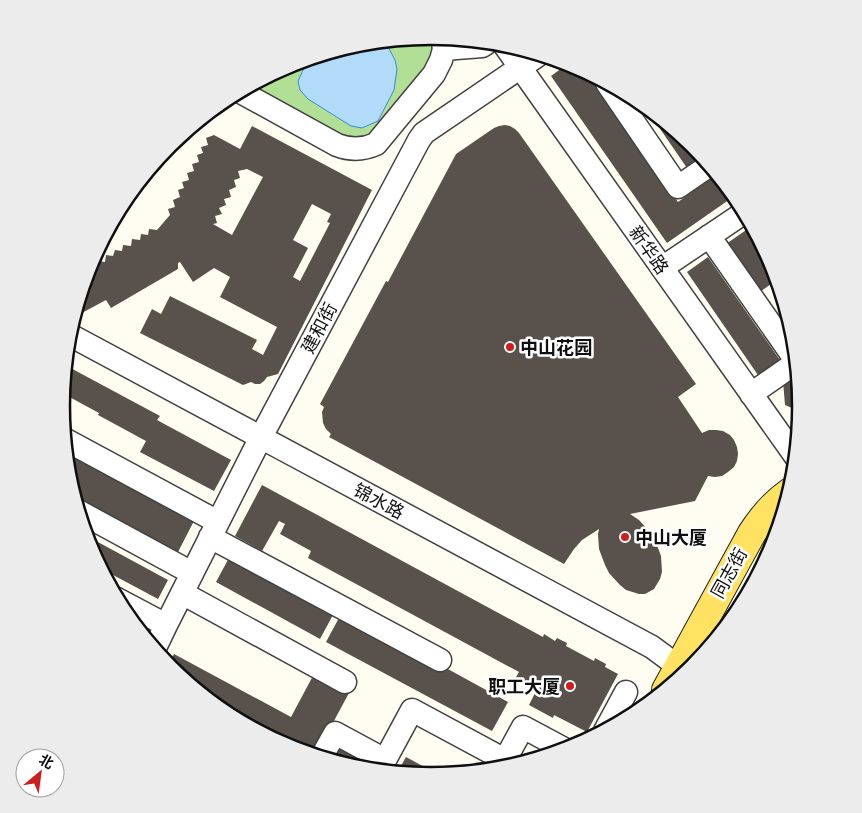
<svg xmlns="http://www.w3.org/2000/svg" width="862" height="813" font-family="Merriweather,'Noto Sans SC',serif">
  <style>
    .forest { fill: #b2df96 }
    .water { fill: #b2dbfa; stroke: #348cd6 }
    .building { fill: #59514b; fill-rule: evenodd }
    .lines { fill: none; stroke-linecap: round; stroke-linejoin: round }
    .minor-casing { stroke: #424242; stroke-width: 25 }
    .major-casing { stroke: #202020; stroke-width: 30 }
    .minor { stroke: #fff; stroke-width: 22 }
    .major { stroke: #ffe261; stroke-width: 28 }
    .poi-dot { fill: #ca1f1d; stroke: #fff; stroke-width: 2 }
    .labels { text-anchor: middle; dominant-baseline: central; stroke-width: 5; stroke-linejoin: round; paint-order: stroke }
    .street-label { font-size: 18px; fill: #0f0f0f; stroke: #fff }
    .poi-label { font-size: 18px; font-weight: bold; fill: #0f0f0f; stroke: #fff; text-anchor: start }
    .rim { fill: none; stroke: #0f0f0f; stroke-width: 2.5 }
  </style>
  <rect width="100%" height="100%" fill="#fffdf1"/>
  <path class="forest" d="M430 36 433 45 432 56 425 71 371 137 348 140 257 91 254 83 290 64 314 57 303 70 378 121 394 90 395 60 385 41Z"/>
  <path class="water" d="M385 41 395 60 397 69 394 90 378 121 362 128 351 126 308 99 300 90 298 81 303 70 314 57 359 43Z"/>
  <path class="building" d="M569 63 595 77 592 79 678 202 717 174 733 197 667 243 551 76Z
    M643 104 693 145 703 157 687 168Z
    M505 125 510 126 515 129 519 133 696 384 678 397 702 433 709 430H716L723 431 730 435 734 440 737 447 738 454 737 461 734 467 728 472 722 476 715 477 708 476 695 501 630 514 639 520 651 533 658 548 661 556 662 572 660 579 654 589 645 594H639L626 590 620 585 609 573 605 565 599 549 598 534 599 529 582 540 574 549 564 564 329 437 331 434 326 429 323 423 322 412 324 407 320 404 386 281 388 282 456 154 494 128 499 126Z
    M252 126 372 190 278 374 267 377 264 381 260 384H255L251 382 243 385 140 333 152 309 161 314 170 296 257 340 252 349 263 355 277 327 220 297 230 277 214 268 193 282 180 262 178 263V269L111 308 106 300 80 314 75 311 87 272H88L89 266 97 267 98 261 105 262 106 255 113 256 115 250 122 251 123 245 131 246 132 239 140 240 141 234 148 235 149 229 157 230 170 215 168 209 175 207 173 200 180 197 178 190 184 188 182 182 189 180 187 173 194 171 192 164 199 162 197 155 203 153 201 147 208 145 206 138 214 135 240 149ZM247 169 263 177 232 235 213 224 217 223 215 216 222 214 219 208 226 205 224 199 231 197 229 190 236 187 234 180 240 178 238 171ZM312 204 331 214 327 222 330 223 300 281 293 277 308 248 293 240Z
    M752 226 773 265 778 279 760 292 726 244Z
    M708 257 782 363 760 378 687 272Z
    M65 365 160 416 157 420 231 460 214 491 140 452 146 441 98 415 99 413 62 393Z
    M798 371 801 407V412L785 405 783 381Z
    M65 450 195 519 178 552 73 497 68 478Z
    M262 485 543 637 544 634 555 641 557 638 567 643 566 646 594 661 595 658 606 664 605 667 618 674 587 732 554 715 553 718 529 705 536 691 515 679 519 672 308 558 311 551 280 534 285 524 279 521 262 551 235 536Z
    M85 535 168 580 158 599 100 568 89 548Z
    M230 556 334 613 320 639 216 582Z
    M340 616 444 672 446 668 508 702 492 731 326 642Z
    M174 654 291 717 314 674 349 693 315 756 289 748 225 714 169 668 167 666Z
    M338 741 397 773 406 757 441 776 431 777 358 770 328 760Z
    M521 753 535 760 514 766Z"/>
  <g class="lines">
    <g class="minor-casing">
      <path id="minor" d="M503 43 796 457
        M444 49 482 46 488 42
        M607 83 678 187 710 165
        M239 91 337 145C350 150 363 150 376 144L434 74 441 60 444 49 442 37
        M709 236 797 362 751 394
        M662 268 745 212
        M68 334 652 647 679 667 686 674
        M64 439 218 522
        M78 511 192 573
        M210 537 440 660
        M182 593 345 682
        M115 598 166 625
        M154 650 166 625 261 437 419 140 424 133 540 54
        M605 731 626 692
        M321 758 335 733 385 760 412 710 505 760 523 727 566 750"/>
    </g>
    <g class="major-casing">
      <path id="major" d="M666 690 752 533C763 516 774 503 790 492"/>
    </g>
    <use href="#minor" class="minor"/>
    <use href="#major" class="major"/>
  </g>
  <g class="poi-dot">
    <circle cx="510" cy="347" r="5"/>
    <circle cx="625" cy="537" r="5"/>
    <circle cx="570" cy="686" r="5"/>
  </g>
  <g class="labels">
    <g class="street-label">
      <text transform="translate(649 250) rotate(55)">新华路</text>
      <text transform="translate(319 328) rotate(-62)">建和街</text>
      <text transform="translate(379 501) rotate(28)">锦水路</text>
      <text transform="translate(729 573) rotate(-61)">同志街</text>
    </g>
    <g class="poi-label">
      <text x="520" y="347">中山花园</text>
      <text x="635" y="537">中山大厦</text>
      <text x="560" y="686" text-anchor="end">职工大厦</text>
    </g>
  </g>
  <path d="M0 0H862V813H0ZM70 406a361 361 0 1 1 722 0a361 361 0 1 1-722 0Z" fill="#ececec" fill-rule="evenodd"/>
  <path class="rim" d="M70 406a361 361 0 1 1 722 0a361 361 0 1 1-722 0Z"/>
  <g transform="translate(40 773) rotate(29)"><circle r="24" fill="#ffffff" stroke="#9f9f9f"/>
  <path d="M0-4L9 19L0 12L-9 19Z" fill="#ca1f1d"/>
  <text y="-8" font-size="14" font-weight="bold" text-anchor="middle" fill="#0f0f0f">北</text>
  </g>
</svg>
